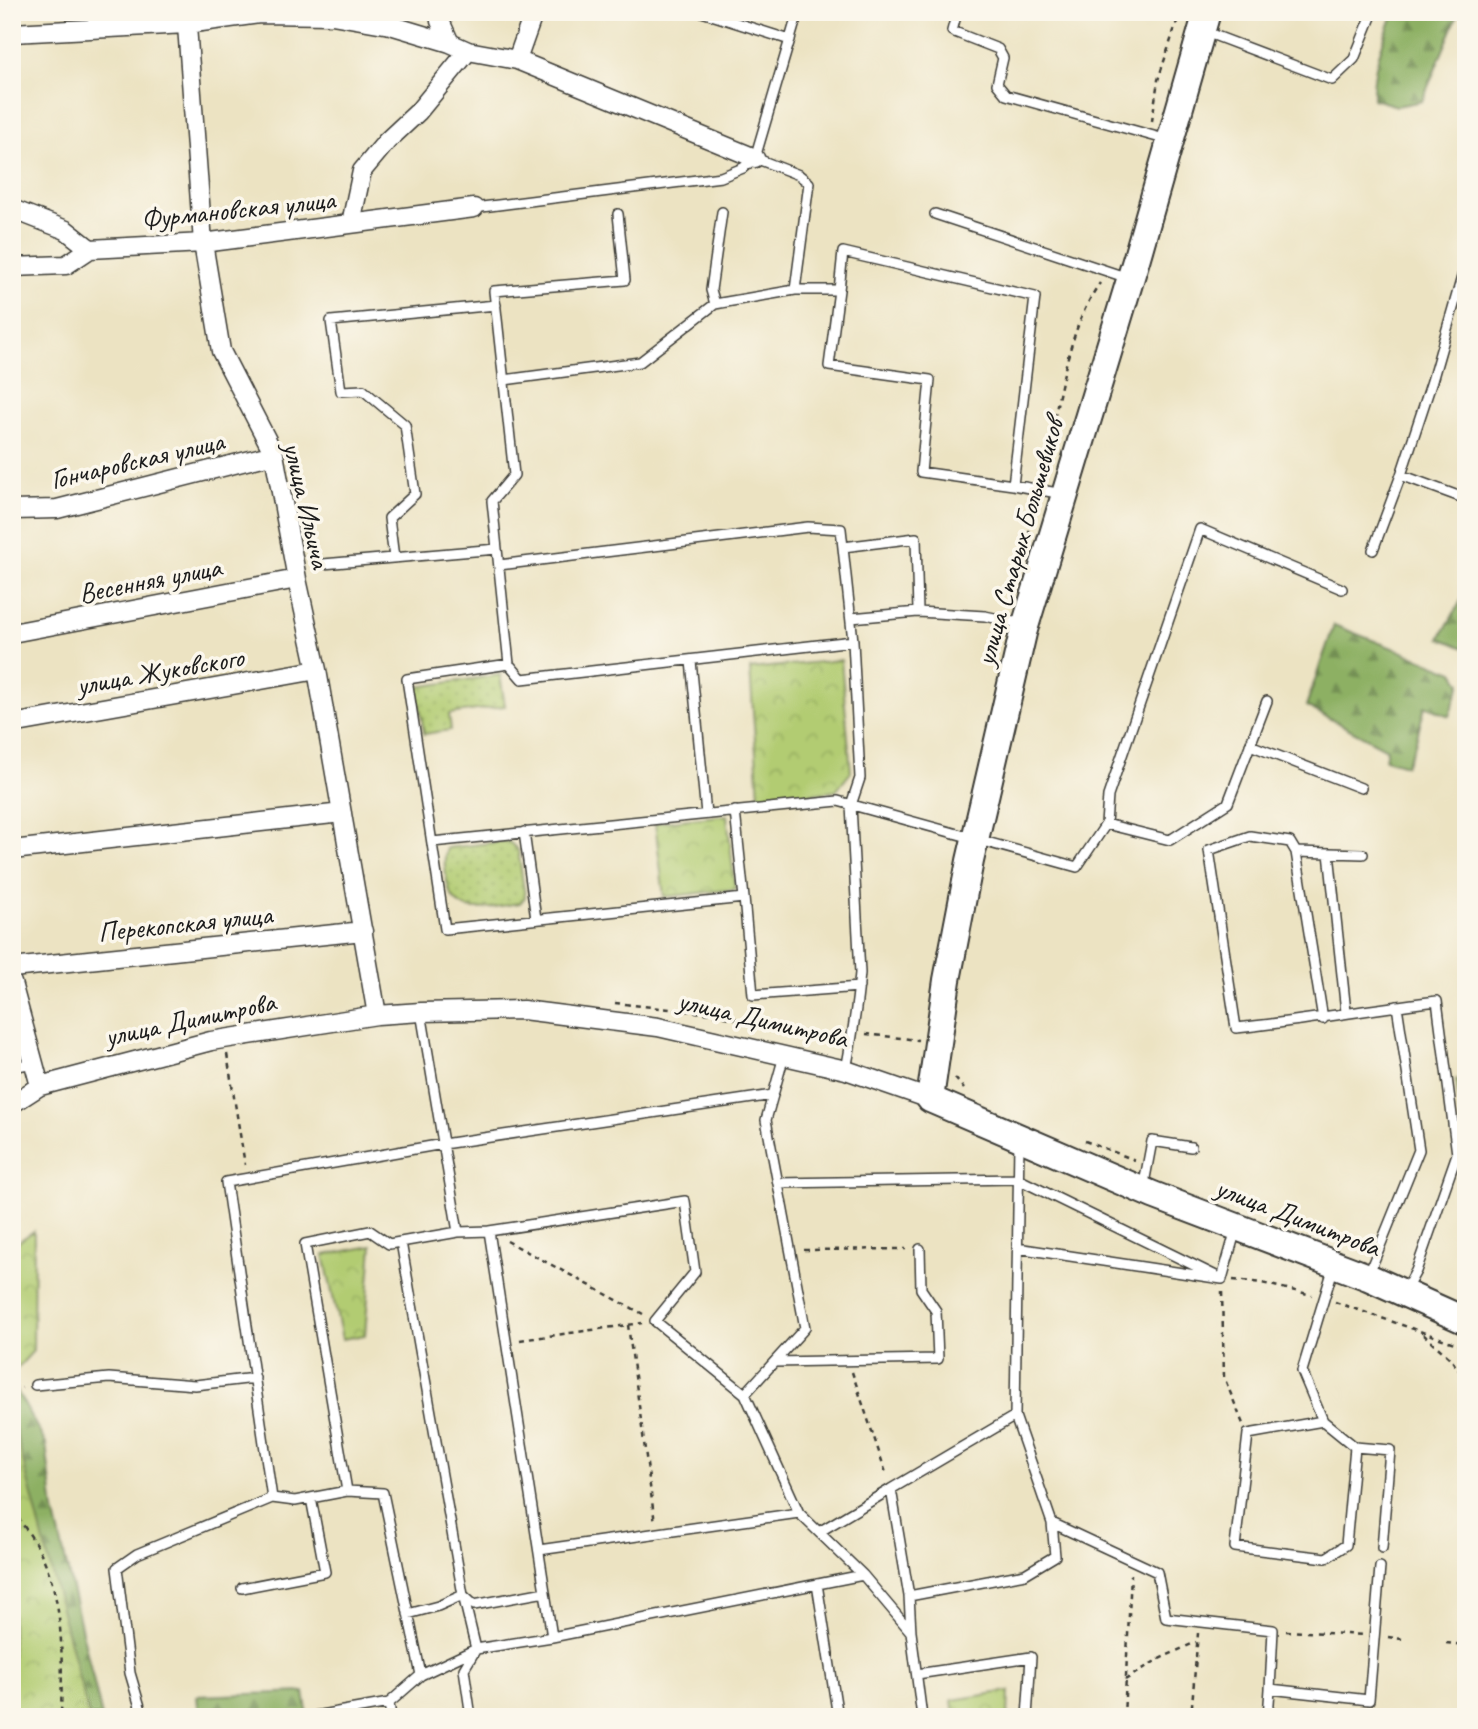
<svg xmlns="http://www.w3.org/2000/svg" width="1478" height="1729" font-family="Caveat,sans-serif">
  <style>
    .grass { fill: url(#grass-dots); stroke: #677447; stroke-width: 2 }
    .forest { fill: url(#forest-firs); stroke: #546640; stroke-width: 2 }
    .park { fill: url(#park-crowns); stroke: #677447; stroke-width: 2 }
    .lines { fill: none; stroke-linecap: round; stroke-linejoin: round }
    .lane-casing { stroke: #3b3a35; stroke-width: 12 }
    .street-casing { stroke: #3b3a35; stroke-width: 21 }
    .secondary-casing { stroke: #3b3a35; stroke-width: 30 }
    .path { stroke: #3b3a35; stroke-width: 2.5; stroke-dasharray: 5 5; stroke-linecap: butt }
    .lane { stroke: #fff; stroke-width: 9 }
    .street { stroke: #fff; stroke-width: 18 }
    .secondary { stroke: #fff; stroke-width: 26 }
    .labels { text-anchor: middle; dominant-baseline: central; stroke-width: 7; stroke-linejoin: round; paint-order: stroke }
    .street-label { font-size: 28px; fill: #1c1c1c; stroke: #fbf7ec }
  </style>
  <defs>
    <pattern id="grass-dots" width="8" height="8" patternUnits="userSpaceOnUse" patternTransform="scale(1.75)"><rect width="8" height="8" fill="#b2cc72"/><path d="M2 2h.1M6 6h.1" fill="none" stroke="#98af62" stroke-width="1.8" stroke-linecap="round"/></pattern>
    <pattern id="forest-firs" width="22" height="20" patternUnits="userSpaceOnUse" patternTransform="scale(1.75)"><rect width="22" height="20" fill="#8db064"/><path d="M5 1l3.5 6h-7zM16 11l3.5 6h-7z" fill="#728e52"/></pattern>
    <pattern id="park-crowns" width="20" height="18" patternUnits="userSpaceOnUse" patternTransform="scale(1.75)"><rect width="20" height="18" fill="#b2cc72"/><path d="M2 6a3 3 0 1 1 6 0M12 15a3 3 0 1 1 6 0" fill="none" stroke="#98af62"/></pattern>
  </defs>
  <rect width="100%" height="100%" fill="#fbf7ec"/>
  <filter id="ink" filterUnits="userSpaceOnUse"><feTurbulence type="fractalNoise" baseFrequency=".0143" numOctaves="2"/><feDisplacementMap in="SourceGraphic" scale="14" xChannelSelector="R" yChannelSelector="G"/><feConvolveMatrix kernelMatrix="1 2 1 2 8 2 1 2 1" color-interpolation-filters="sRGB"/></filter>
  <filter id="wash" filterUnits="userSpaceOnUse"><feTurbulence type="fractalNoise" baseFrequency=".00686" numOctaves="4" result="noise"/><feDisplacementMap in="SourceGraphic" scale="28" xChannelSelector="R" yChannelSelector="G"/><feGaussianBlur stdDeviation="1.57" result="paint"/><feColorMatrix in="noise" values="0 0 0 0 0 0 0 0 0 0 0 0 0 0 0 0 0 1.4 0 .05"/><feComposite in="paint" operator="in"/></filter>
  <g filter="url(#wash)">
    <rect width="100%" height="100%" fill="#ece3c2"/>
    <path class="grass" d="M500 675 505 706 449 714 451 730 424 734 417 687Z
      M508 841 518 850 525 897 520 903C489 907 454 922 447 881 445 868 443 860 447 848Z"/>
    <path class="forest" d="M1394 12H1459L1422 101 1397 106 1373 99C1372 67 1383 42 1394 12Z
      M1466 592V649L1440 638Z
      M1334 625 1454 672 1461 683 1449 716 1425 706 1414 748 1406 765 1385 759 1387 749 1306 706Z
      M12 1382 46 1444 54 1511 102 1717H12Z
      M304 1692 308 1717H199L197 1696Z"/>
    <path class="park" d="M841 660 851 772 836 791 763 800 759 796 750 669Z
      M727 815 735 889 664 897 655 823Z
      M1456 1080 1466 1084V1150L1465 1145Z
      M34 1231 33 1351 12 1374V1246Z
      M372 1246 365 1335 342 1339 324 1255Z
      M12 1418 89 1717H12Z
      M1009 1691 1008 1717H954L952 1700Z"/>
  </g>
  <g filter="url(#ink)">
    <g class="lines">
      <g class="lane-casing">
        <path id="lane" d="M702 12 790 40
          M957 12 952 31 998 49 1003 58 997 84 1006 95 1168 140
          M1203 31 1332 80 1354 59 1373 12
          M755 158 799 175 809 183 795 290
          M474 208 721 177 743 168 755 158 798 12
          M935 214 1128 278
          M839 290 843 252 1035 297 1013 485
          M715 304 711 290 722 212
          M504 380 640 362 715 304 795 290H839L829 366 930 380 921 472 1013 485 1063 494
          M1401 475 1432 381 1466 263
          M843 547 916 538 918 612
          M1373 550 1401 475 1466 499
          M394 558 389 518 415 494 405 425 363 390 341 391 331 321 496 305
          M323 564 497 549
          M499 565 808 527 841 529 853 641
          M851 618 918 612 985 616 1023 624
          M691 661 706 814
          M509 664 492 501 514 475 494 291 625 280 618 214
          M1250 745 1361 788
          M735 811 744 898
          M1106 824 1170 840 1228 803 1267 701
          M524 832 536 919
          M432 842 838 801 1077 867 1106 824 1108 796 1200 529 1342 589
          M1296 852 1323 1019
          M1329 853 1346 1012
          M1363 854 1296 852 1290 842 1250 836 1209 850 1236 1028C1304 1021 1370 1009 1437 1001L1457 1154 1416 1271 1405 1291
          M421 1012 458 1232
          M784 1056 766 1120 805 1328 745 1394 799 1513 863 1575 911 1632
          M12 1067 34 1063
          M846 1070C852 1038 857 1006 860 973L851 805 860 778 853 641 522 679 509 664 407 679 445 929 744 898 753 995 859 987
          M778 1183 1018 1179 1222 1279
          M1143 1189 1152 1141 1191 1147
          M401 1242 463 1595 474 1605 545 1592
          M1017 1248 1222 1279 1236 1229
          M1334 1266 1302 1371 1323 1421 1355 1447 1390 1450 1382 1548
          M1369 1273 1419 1150 1397 1006
          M774 1362 938 1359 936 1311 921 1289 920 1249
          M35 1385 109 1378 195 1385 255 1378
          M745 1394 655 1321 695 1272 685 1201 489 1231 552 1637 863 1575
          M1323 1421 1248 1434 1235 1547 1326 1558 1346 1545 1355 1447
          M347 1491 295 1501 272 1498 226 1182 443 1144 773 1095
          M1052 1523 1157 1572 1166 1618 1273 1630 1270 1689
          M819 1532 891 1489
          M539 1550 799 1513
          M817 1584 838 1717
          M242 1588 325 1572 311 1498
          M909 1596 1025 1574 1055 1556 1052 1523 1015 1416
          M408 1614 438 1606 463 1595 476 1649 421 1675
          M917 1674 1031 1657 1027 1717
          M143 1717 130 1673 117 1568 137 1554 272 1498
          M309 1717 389 1703
          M391 1717 389 1703 421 1675 383 1493 347 1491 305 1244 370 1231 389 1244 458 1232 489 1231
          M471 1717 464 1669 476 1649 552 1637
          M922 1717 911 1632 909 1596 891 1489 1015 1416 1019 1141
          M1268 1717 1270 1689 1369 1700 1380 1567"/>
      </g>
      <g class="street-casing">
        <path id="street" d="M186 12 203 243 221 351 274 454 297 579 317 670 377 1015
          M439 12 440 21 450 43
          M12 33 187 24 259 14 332 15 390 25 450 43 468 51 517 60 755 158
          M517 60 534 12
          M12 209 66 230 90 249
          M351 223 362 171 387 141 418 112 468 51
          M12 267 66 265 90 249 203 243 474 208
          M12 510 57 509 274 454
          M12 633 297 579
          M12 724 317 670
          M12 850 342 813
          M12 968 363 931
          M12 983 40 1086
          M12 1104 40 1086 211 1041 377 1015 421 1012 523 1010 658 1027 846 1070 930 1099"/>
      </g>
      <g class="secondary-casing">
        <path id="secondary" d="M1207 12 1137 257 1023 633 970 861 947 980 930 1099 1153 1195 1368 1277 1466 1321"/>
      </g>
      <path class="path" d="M1152 121 1158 80 1180 12
        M1043 476C1056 418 1065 331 1100 283
        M1023 554 1037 503
        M615 1003 705 1013 840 1039
        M866 1034 918 1040
        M227 1054 245 1165
        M955 1078 964 1089
        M1085 1141 1135 1160
        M507 1241 643 1314
        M804 1250 906 1249
        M1233 1280 1262 1283 1312 1295
        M1222 1292 1224 1377 1243 1424
        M1335 1302 1466 1347
        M628 1325 655 1523
        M1423 1334 1450 1358 1466 1380
        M520 1340 642 1323
        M852 1372 887 1476
        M12 1390 22 1388
        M12 1509C23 1526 36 1541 44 1560 65 1609 62 1665 61 1717
        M1286 1631 1364 1635
        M1388 1637 1402 1639
        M1446 1643 1466 1645
        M1125 1680 1157 1660 1196 1642
        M1124 1717 1131 1574
        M1191 1717 1198 1633"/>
      <use href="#lane" class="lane"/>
      <use href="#street" class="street"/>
      <use href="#secondary" class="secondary"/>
    </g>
  </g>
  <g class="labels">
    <g class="street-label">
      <text transform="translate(238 209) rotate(-6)">Фурмановская улица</text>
      <text transform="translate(137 460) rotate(-13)">Гончаровская улица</text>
      <text transform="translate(307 505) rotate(77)">улица Ильича</text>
      <text transform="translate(1019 542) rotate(-74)">улица Старых Большевиков</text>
      <text transform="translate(150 580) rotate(-11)">Весенняя улица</text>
      <text transform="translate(160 671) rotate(-10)">улица Жуковского</text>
      <text transform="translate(185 923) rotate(-6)">Перекопская улица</text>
      <text transform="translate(190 1019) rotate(-12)">улица Димитрова</text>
      <text transform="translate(763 1019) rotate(13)">улица Димитрова</text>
      <text transform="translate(1298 1217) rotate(21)">улица Димитрова</text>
    </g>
  </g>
  <rect width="1478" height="1729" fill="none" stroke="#fbf7ec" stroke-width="42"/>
</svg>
